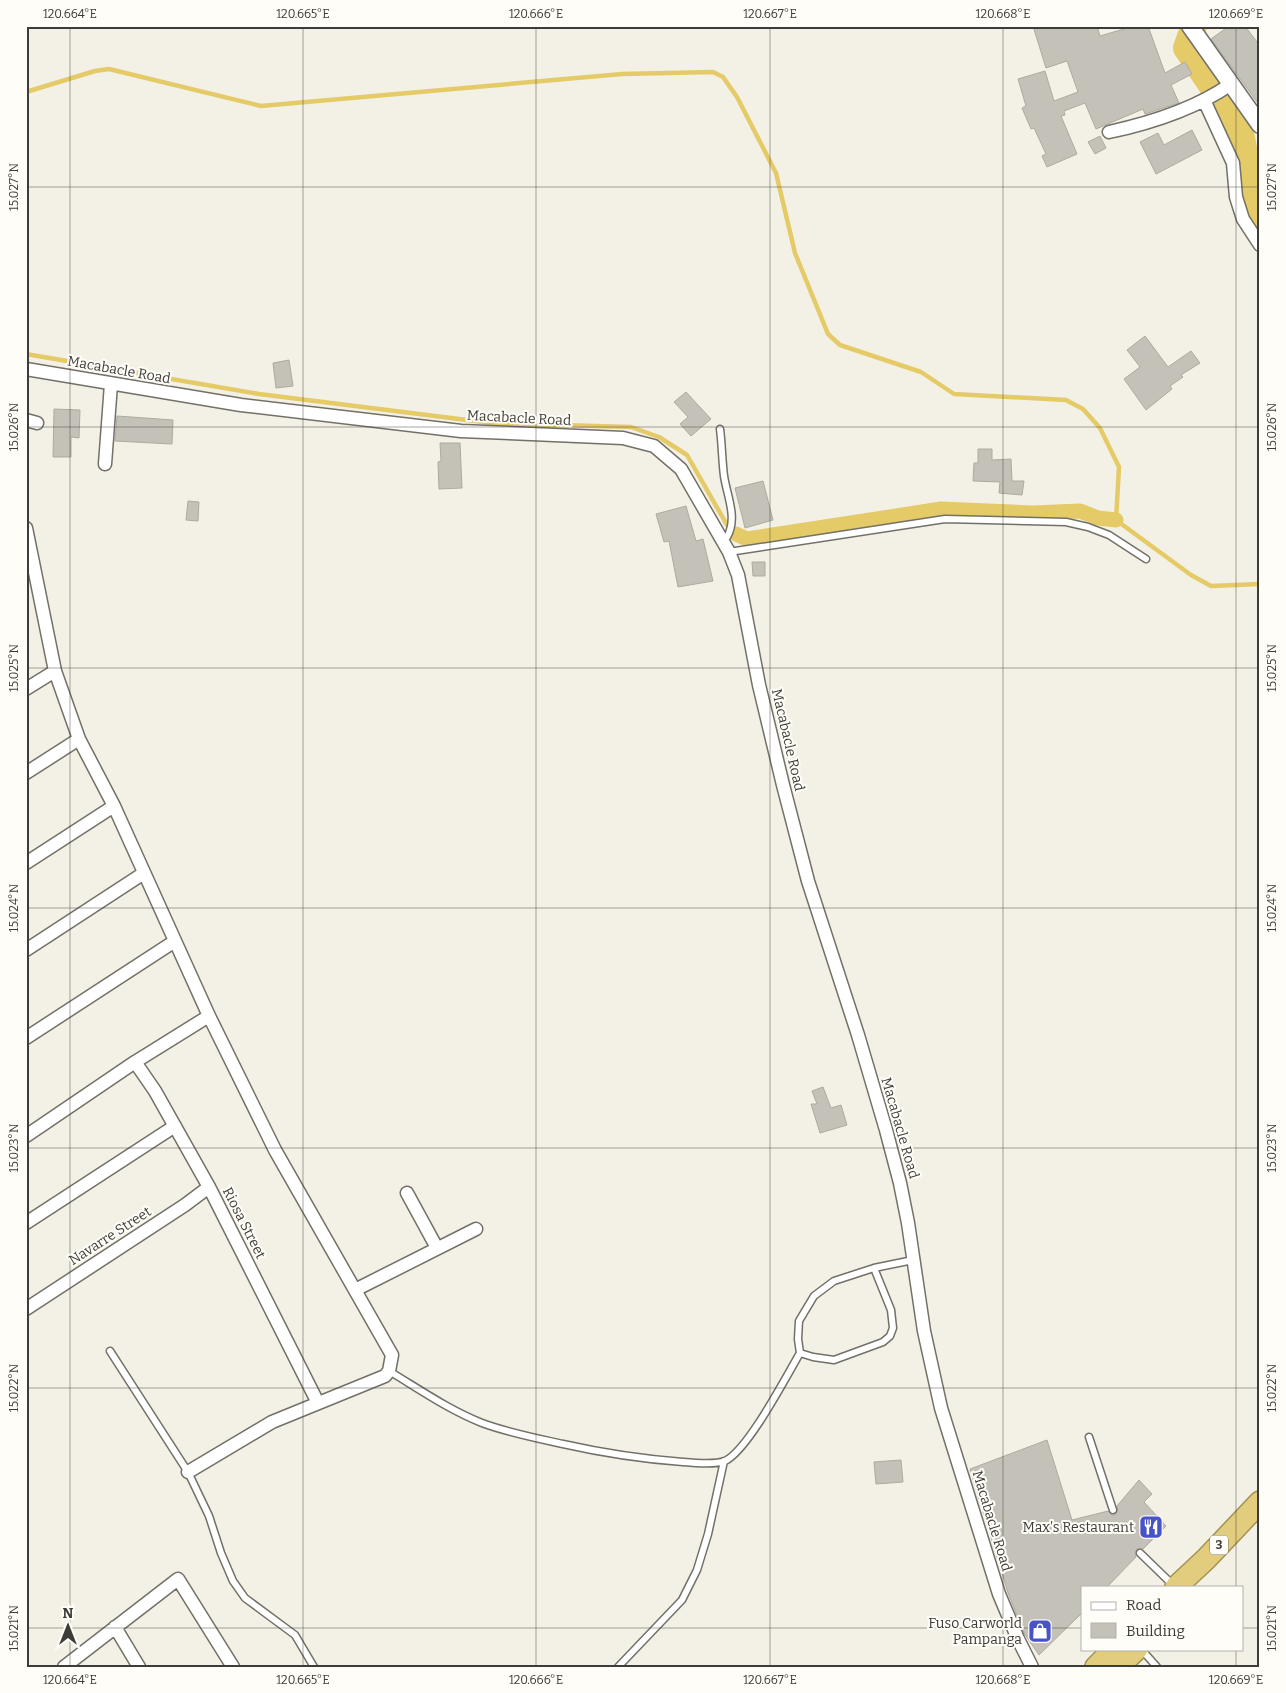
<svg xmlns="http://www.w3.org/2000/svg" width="1286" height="1693" font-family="Bitter,serif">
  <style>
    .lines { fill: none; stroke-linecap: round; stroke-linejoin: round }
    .stream { stroke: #e5ca68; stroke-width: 4.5 }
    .canal { stroke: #e5ca68; stroke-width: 15 }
    .river { stroke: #e5ca68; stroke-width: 26 }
    .building { fill: #c4c2b8; stroke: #adaaa1 }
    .service-casing { stroke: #727067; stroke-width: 9 }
    .minor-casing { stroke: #727067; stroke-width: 15 }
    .tertiary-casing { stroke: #727067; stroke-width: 19 }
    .trunk-casing { stroke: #a39251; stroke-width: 24 }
    .service { stroke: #fff; stroke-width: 6 }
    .minor { stroke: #fff; stroke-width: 12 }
    .tertiary { stroke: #fff; stroke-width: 16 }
    .trunk { stroke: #e2cc7e; stroke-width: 21 }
    .ticks { fill: none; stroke: #3d3c38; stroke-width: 1; stroke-opacity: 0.45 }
    .labels { text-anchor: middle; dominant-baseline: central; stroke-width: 4; stroke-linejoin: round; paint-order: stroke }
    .shield { fill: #fffdf7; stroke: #777671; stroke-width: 1 }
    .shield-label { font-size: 12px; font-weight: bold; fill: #3d3c38 }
    .street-label { font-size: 14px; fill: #3d3c38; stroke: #fffdf7 }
    .poi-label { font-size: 14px; fill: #3d3c38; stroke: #fffdf7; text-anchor: end }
    .neatline { fill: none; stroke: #3d3c38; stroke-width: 2 }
    .ticks-label { font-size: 12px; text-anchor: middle; fill: #3d3c38 }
  </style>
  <rect width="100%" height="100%" fill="#f3f0e6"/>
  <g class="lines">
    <path class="stream" d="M26 92 95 71 109 69 261 106 622 74 713 72 723 77 737 97 776 173 795 253 828 334 840 345 921 372 954 394 1066 400 1083 409 1100 428 1119 467 1116 520 1191 575 1211 586 1260 584
      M26 354 259 394 491 423 631 427 659 437 687 455 727 525 736 534
      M941 509 995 513"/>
    <path class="canal" d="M736 534 747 539 941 509 1033 513 1080 511 1098 518 1116 520"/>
    <path class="river" d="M1194 26 1186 48 1230 113 1242 138 1247 163 1251 216 1260 230"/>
  </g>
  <path class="building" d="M1033 26H1097L1100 36 1134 26H1148L1165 73 1185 62 1192 74 1171 85 1179 103 1145 114 1143 109 1096 129 1085 103 1064 111 1065 115 1061 116 1077 154 1047 167 1042 156 1046 154 1034 128 1031 129 1022 108 1026 106 1018 79 1045 71 1054 101 1078 92 1067 61 1046 68Z
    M1229 26H1245L1260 46V106L1211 39Z
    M1192 130 1202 150 1156 174 1140 142 1158 133 1164 145Z
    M1100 136 1106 148 1095 154 1088 142Z
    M1145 336 1168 367 1191 351 1200 363 1181 375 1183 377 1170 386 1172 389 1146 410 1124 379 1140 367 1127 350Z
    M289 360 293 386 276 388 273 363Z
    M686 392 711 419 691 436 680 424 688 417 674 402Z
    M54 409 80 410 79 438 71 437V457H53Z
    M117 416 173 420 172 444 115 441Z
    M440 443H460L462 488 439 489 438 462 441 461Z
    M978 449H992V460L1011 459 1012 481H1024L1022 495 999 493 1000 482 973 481 974 463H978Z
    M763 481 773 520 745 528 735 488Z
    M188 501 199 502 198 521 186 520Z
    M686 506 696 541 703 539 713 581 678 587 669 541 664 542 656 514Z
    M752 562H765V576H753Z
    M823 1087 831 1108 841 1105 847 1125 820 1133 811 1104H817L812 1091Z
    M1047 1440 1072 1520 1108 1511 1112 1515H1115L1118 1511 1117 1506 1139 1480 1152 1494 1144 1502 1166 1526 1143 1549H1137L1135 1552 1136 1557 1107 1587H1082V1613L1039 1655 1024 1633 1008 1593 970 1469Z
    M901 1460 903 1482 876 1484 874 1462Z"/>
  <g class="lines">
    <g class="service-casing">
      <path id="service" d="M720 429C722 444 722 460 724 476 727 496 738 518 727 537L722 539
        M729 552 945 519 1066 522 1088 527 1109 535 1146 559
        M110 1351 188 1472 209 1516 221 1553 233 1581 245 1598 295 1635 314 1667
        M800 1353 813 1357 834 1360 883 1342 890 1336 893 1328 891 1310 874 1268
        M389 1371C419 1389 449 1410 482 1423 509 1433 536 1438 563 1444 603 1453 642 1459 683 1462 694 1463 715 1465 725 1461 748 1450 786 1377 800 1353L798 1339 799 1321 814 1296 834 1281 874 1268 913 1260
        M1089 1437 1113 1510
        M1140 1553 1174 1586
        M1141 1649 1157 1667
        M618 1667 682 1600 697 1570 708 1534 724 1461"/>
    </g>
    <g class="minor-casing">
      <path id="minor" d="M1204 100 1233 163 1236 197 1243 219 1260 245
        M1109 132C1151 123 1195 109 1231 84
        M26 369 241 405 461 431 623 438 654 446 681 469 729 552 738 575 759 685 783 785 808 881 858 1035 886 1130 900 1183 908 1223 924 1331 941 1408 999 1594 1018 1639 1032 1667
        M26 420 37 423
        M105 464 111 384
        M26 528 55 671 79 739 114 806 209 1016 275 1150 392 1355 389 1371 385 1376 272 1422 188 1472
        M26 689 55 671
        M26 773 79 739
        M26 863 114 806
        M26 950 144 873
        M26 1038 175 941
        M135 1062 155 1091 209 1187 318 1403
        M26 1136 135 1062 209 1016
        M407 1193 437 1248
        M26 1223 175 1126
        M355 1290 476 1229
        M26 1309 185 1205 209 1187
        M115 1627 139 1667
        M64 1667 178 1579 233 1667"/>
    </g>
    <g class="tertiary-casing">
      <path id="tertiary" d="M1190 26 1260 125"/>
    </g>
    <g class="trunk-casing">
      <path id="trunk" d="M1176 1587 1206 1559 1260 1502
        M1096 1667 1114 1649
        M1118 1667 1137 1649"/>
    </g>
    <use href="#service" class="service"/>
    <use href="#minor" class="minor"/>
    <use href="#tertiary" class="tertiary"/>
    <use href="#trunk" class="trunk"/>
  </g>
  <path class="ticks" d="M70 26V1667M303 26V1667M536 26V1667M770 26V1667M1003 26V1667M1236 26V1587M26 187H1260M26 427H1260M26 668H1260M26 908H1260M26 1148H1260M26 1388H1260M26 1628H1082M1242 1628H1260M1236 1649V1667"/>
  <defs>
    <g id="restaurant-square" transform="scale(1.25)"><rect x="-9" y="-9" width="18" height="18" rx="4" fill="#4953c8" stroke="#fffdf7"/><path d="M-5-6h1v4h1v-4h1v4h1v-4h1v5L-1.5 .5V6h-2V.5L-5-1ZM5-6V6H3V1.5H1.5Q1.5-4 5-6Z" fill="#fff"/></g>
    <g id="shop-square" transform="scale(1.25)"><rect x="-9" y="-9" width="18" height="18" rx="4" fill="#4953c8" stroke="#fffdf7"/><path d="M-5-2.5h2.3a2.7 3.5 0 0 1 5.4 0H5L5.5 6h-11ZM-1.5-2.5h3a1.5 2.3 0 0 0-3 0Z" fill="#fff"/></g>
  </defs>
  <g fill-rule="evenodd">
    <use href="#restaurant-square" x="1151" y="1527"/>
    <use href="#shop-square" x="1040" y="1631"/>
  </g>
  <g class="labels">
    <rect class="shield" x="1210" y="1535.5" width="18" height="19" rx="4"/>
    <g class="shield-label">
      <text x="1219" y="1545">3</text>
    </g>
    <g class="street-label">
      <text transform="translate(119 370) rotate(10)">Macabacle Road</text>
      <text transform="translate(519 418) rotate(3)">Macabacle Road</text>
      <text transform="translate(788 740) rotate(77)">Macabacle Road</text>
      <text transform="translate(900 1128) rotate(74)">Macabacle Road</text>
      <text transform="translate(244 1223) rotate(63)">Riosa Street</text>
      <text transform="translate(110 1236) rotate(-33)">Navarre Street</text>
      <text transform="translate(992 1521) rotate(73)">Macabacle Road</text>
    </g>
    <g class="poi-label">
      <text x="1134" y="1527">Max's Restaurant</text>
      <text x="1022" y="1623">Fuso Carworld<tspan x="1022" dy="16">Pampanga</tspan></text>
    </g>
  </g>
  <rect width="1286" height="1693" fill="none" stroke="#fffdf7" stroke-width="55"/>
  <rect x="1081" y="1586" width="162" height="65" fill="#fffdf7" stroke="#b1b0ab"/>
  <rect x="1091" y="1602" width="25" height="8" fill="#ffffff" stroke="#b1b0ab"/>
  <text x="1126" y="1610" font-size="15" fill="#3d3c38">Road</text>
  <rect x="1091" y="1623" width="25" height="15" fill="#c4c2b8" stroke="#b1b0ab"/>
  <text x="1126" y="1636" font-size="15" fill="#3d3c38">Building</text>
  <g transform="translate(68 1626)" stroke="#fffdf7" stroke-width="4" paint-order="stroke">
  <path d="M0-4L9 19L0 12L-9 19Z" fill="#3d3c38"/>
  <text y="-8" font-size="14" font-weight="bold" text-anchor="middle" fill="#3d3c38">N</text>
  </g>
  <rect x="28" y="28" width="1230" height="1638" class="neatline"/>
  <g class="ticks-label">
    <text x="70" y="18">120.664°E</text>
    <text x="303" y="18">120.665°E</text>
    <text x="536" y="18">120.666°E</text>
    <text x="770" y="18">120.667°E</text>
    <text x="1003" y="18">120.668°E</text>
    <text x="1236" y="18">120.669°E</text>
    <text transform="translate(14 187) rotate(-90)" y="4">15.027°N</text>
    <text transform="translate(1272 187) rotate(-90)" y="4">15.027°N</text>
    <text transform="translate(14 427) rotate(-90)" y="4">15.026°N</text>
    <text transform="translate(1272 427) rotate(-90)" y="4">15.026°N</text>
    <text transform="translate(14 668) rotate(-90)" y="4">15.025°N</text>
    <text transform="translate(1272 668) rotate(-90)" y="4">15.025°N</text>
    <text transform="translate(14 908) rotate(-90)" y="4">15.024°N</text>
    <text transform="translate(1272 908) rotate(-90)" y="4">15.024°N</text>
    <text transform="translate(14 1148) rotate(-90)" y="4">15.023°N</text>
    <text transform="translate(1272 1148) rotate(-90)" y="4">15.023°N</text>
    <text transform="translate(14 1388) rotate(-90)" y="4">15.022°N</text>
    <text transform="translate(1272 1388) rotate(-90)" y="4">15.022°N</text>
    <text transform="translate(14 1628) rotate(-90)" y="4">15.021°N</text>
    <text transform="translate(1272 1628) rotate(-90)" y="4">15.021°N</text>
    <text x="70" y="1684">120.664°E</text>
    <text x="303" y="1684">120.665°E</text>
    <text x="536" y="1684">120.666°E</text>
    <text x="770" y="1684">120.667°E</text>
    <text x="1003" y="1684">120.668°E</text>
    <text x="1236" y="1684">120.669°E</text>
  </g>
</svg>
